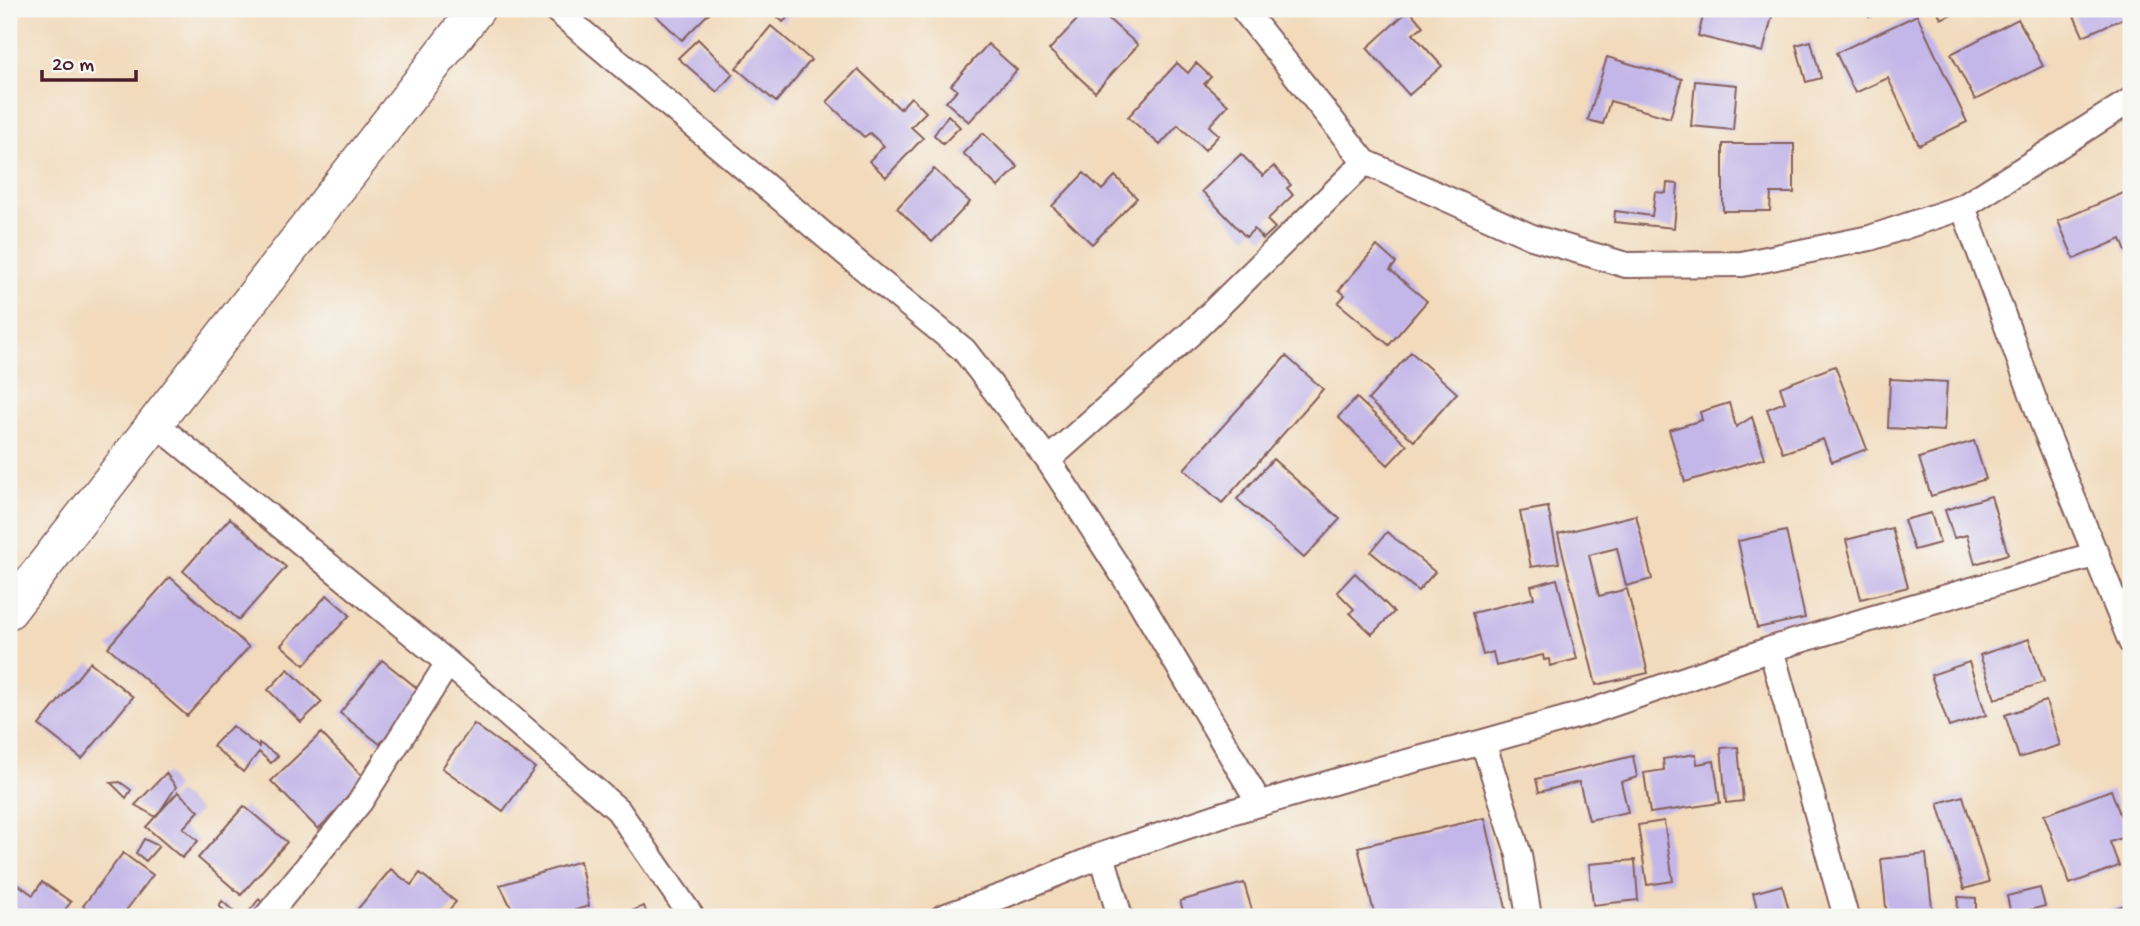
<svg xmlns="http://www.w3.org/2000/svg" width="2140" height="926" font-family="'Gochi Hand',sans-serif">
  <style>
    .building { fill: #c3b6e8 }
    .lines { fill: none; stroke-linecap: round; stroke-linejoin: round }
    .minor-casing { stroke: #85605d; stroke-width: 28 }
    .secondary-casing { stroke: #85605d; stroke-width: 38 }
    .minor { stroke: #fff; stroke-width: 24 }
    .secondary { stroke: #fff; stroke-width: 35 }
  </style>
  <rect width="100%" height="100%" fill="#f6f6f2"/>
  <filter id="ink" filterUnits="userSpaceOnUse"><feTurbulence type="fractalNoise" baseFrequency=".0143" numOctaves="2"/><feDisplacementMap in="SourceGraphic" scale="14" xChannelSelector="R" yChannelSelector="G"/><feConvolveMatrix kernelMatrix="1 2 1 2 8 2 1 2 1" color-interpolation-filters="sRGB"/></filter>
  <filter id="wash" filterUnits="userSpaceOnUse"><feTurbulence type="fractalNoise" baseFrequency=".00686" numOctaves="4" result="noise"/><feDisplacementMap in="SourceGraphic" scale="28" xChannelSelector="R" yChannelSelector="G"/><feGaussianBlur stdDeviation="1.57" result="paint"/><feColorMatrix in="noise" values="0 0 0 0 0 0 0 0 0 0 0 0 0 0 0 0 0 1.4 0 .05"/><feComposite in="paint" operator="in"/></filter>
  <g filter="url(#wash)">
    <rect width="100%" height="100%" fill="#f2dabb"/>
    <g id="blocks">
      <path class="building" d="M649 9H706L710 12 682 40Z
        M769 9H796L783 22Z
        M1087 9H1097L1138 45 1095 92 1049 50Z
        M1705 9H1774L1763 52 1698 36Z
        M1865 9H1888L1869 17Z
        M1937 9H1963L1941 19Z
        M2071 9H2131V15L2083 36Z
        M1409 10 1423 26 1413 34 1442 66 1409 95 1367 48Z
        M1917 15 1967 122 1919 145 1888 78 1855 93 1836 53Z
        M2018 19 2043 66 1975 100 1951 54Z
        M771 26 811 60 776 102 736 68Z
        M698 39 733 74 717 92 678 58Z
        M1811 41 1821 78 1806 82 1796 45Z
        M988 44 1017 70 969 122 946 102 957 90 951 85Z
        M1607 57 1682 79 1670 118 1610 101 1603 124 1588 120Z
        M1177 63 1188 73 1196 63 1211 77 1204 84 1228 105 1209 126 1219 135 1205 150 1178 125 1160 145 1128 117Z
        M858 69 900 109 911 97 926 112 911 127 923 138 886 177 869 161 884 146 870 133 864 137 827 102Z
        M1695 81 1737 85 1733 130 1691 126Z
        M948 115 960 127 943 144 934 135Z
        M983 133 1018 167 998 187 963 153Z
        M1723 144H1794V193H1771L1770 211H1723Z
        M1241 154 1263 176 1274 166 1291 185 1287 188 1293 195 1267 220 1275 228 1263 239 1254 229 1246 237 1202 191Z
        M934 169 970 202 932 242 897 208Z
        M1084 173 1102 190 1115 176 1137 198 1092 244 1052 206Z
        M1667 183 1678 184 1674 228 1614 222 1615 211 1652 216 1655 192 1666 193Z
        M2128 191 2131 199V250L2126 252 2121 239 2074 259 2058 221Z
        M1377 246 1396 263 1390 270 1427 301 1389 345 1338 303 1345 295 1339 290Z
        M1411 352 1457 393 1414 441 1368 400Z
        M1286 356 1323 389 1222 503 1184 469Z
        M1835 366 1867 449 1832 462 1823 439 1783 453 1767 409 1785 402 1780 387Z
        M1890 379 1947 382 1944 431 1888 428Z
        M1357 398 1407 445 1388 465 1338 417Z
        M1729 403 1736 427 1752 417 1765 458 1685 482 1669 430 1702 420 1700 412Z
        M1974 441 1986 479 1931 496 1919 458Z
        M1273 459 1340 519 1304 558 1237 499Z
        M1991 496 2008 554 1975 564 1967 535 1954 538 1945 510Z
        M1548 507 1559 563 1531 567 1520 512Z
        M1931 513 1940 543 1914 550 1904 520Z
        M1636 515 1652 579 1626 586 1617 548 1589 555 1599 596 1627 589 1648 673 1596 685 1558 534Z
        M230 518 286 567 239 620 183 571Z
        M1892 528 1908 587 1861 599 1846 540Z
        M1786 531 1805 618 1757 628 1738 541Z
        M1387 532 1435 572 1418 591 1371 552Z
        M1355 573 1394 612 1372 634 1350 613 1354 609 1337 592Z
        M170 577 249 647 187 716 108 647Z
        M1557 579 1577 659 1550 666 1549 659 1544 660 1543 655 1496 666 1493 652 1483 655 1472 613 1534 598 1531 586Z
        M327 595 350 615 304 665 281 645Z
        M2029 639 2044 682 1995 699 1980 655Z
        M382 660 422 692 380 744 340 713Z
        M90 662 133 697 82 759 39 725Z
        M1969 662 1986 715 1949 727 1931 675Z
        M288 669 322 702 301 722 268 690Z
        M2046 701 2060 745 2019 758 2005 715Z
        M474 724 535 768 503 811 442 768Z
        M232 726 259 747V743L278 756 271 763 259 752 243 772 213 746Z
        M321 733 367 781 318 829 271 781Z
        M1738 747 1743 801 1726 803 1721 748Z
        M1696 754 1697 764 1714 761 1720 803 1650 813 1644 773 1664 770 1663 759Z
        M1633 756 1637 777 1621 782 1628 812 1589 820 1579 782 1539 792 1536 779Z
        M166 773 176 787 156 817 135 805Z
        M120 782 131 790 126 798 111 783Z
        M2111 790 2128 836 2110 842 2119 866 2070 884 2044 815Z
        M178 792 199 811 183 828 198 841 182 858 146 827Z
        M1963 796 1989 882 1964 889 1938 803Z
        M244 806 287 842 241 895 198 858Z
        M1485 818 1508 917H1375L1358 847Z
        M1664 821 1673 881 1647 885 1638 825Z
        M144 839 159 846 146 861 136 853Z
        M123 853 153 875 121 917H98L83 906Z
        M1926 854 1933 917H1887L1881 859Z
        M1635 860 1638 900 1593 905 1589 864Z
        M580 861 589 906 552 917H516L500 885Z
        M391 869 411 885 420 873 456 902 443 917H351Z
        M12 880 33 895 42 882 71 902 59 917H9V884Z
        M1244 883 1254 917H1185L1180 901Z
        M1782 885 1791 917H1726L1757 908 1753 893Z
        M2040 888 2045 906 2011 915 2007 896Z
        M1958 897 1976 898V917H1957Z
        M259 899 266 909 262 917H245Z
        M222 901 240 917H232L219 906Z
        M2131 903V917H2089Z
        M644 906 648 917H617Z
        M607 909 611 917H587Z"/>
    </g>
  </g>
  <g filter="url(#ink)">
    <use href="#blocks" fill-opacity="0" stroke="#85605d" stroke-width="2"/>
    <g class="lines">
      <g class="minor-casing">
        <path id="minor" d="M555 9 873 276 964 350 1048 460 1138 598 1260 804
          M1243 9 1365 162 1532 237 1626 265 1742 264 1870 238 1963 207 2131 100
          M1963 207 2043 424 2131 642
          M155 423 448 663 618 810 692 917
          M1048 460 1190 334 1365 162
          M1771 649 1846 917
          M1102 855 1120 917
          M266 917 360 802 448 663
          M943 917 1005 895 1102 855 1224 814 1361 774 1483 742
          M1529 917 1519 855 1483 742 1590 712 1771 649 1870 619 2097 554"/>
      </g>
      <g class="secondary-casing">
        <path id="secondary" d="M9 611 477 9"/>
      </g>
      <use href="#minor" class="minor"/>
      <use href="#secondary" class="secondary"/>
    </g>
  </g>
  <rect width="2140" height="926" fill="none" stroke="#f6f6f2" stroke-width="35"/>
  <path d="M42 70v10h94v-10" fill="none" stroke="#4a1f2b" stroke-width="3.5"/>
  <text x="52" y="70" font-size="21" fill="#4a1f2b" stroke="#f6f6f2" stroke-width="5" paint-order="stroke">20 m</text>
</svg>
